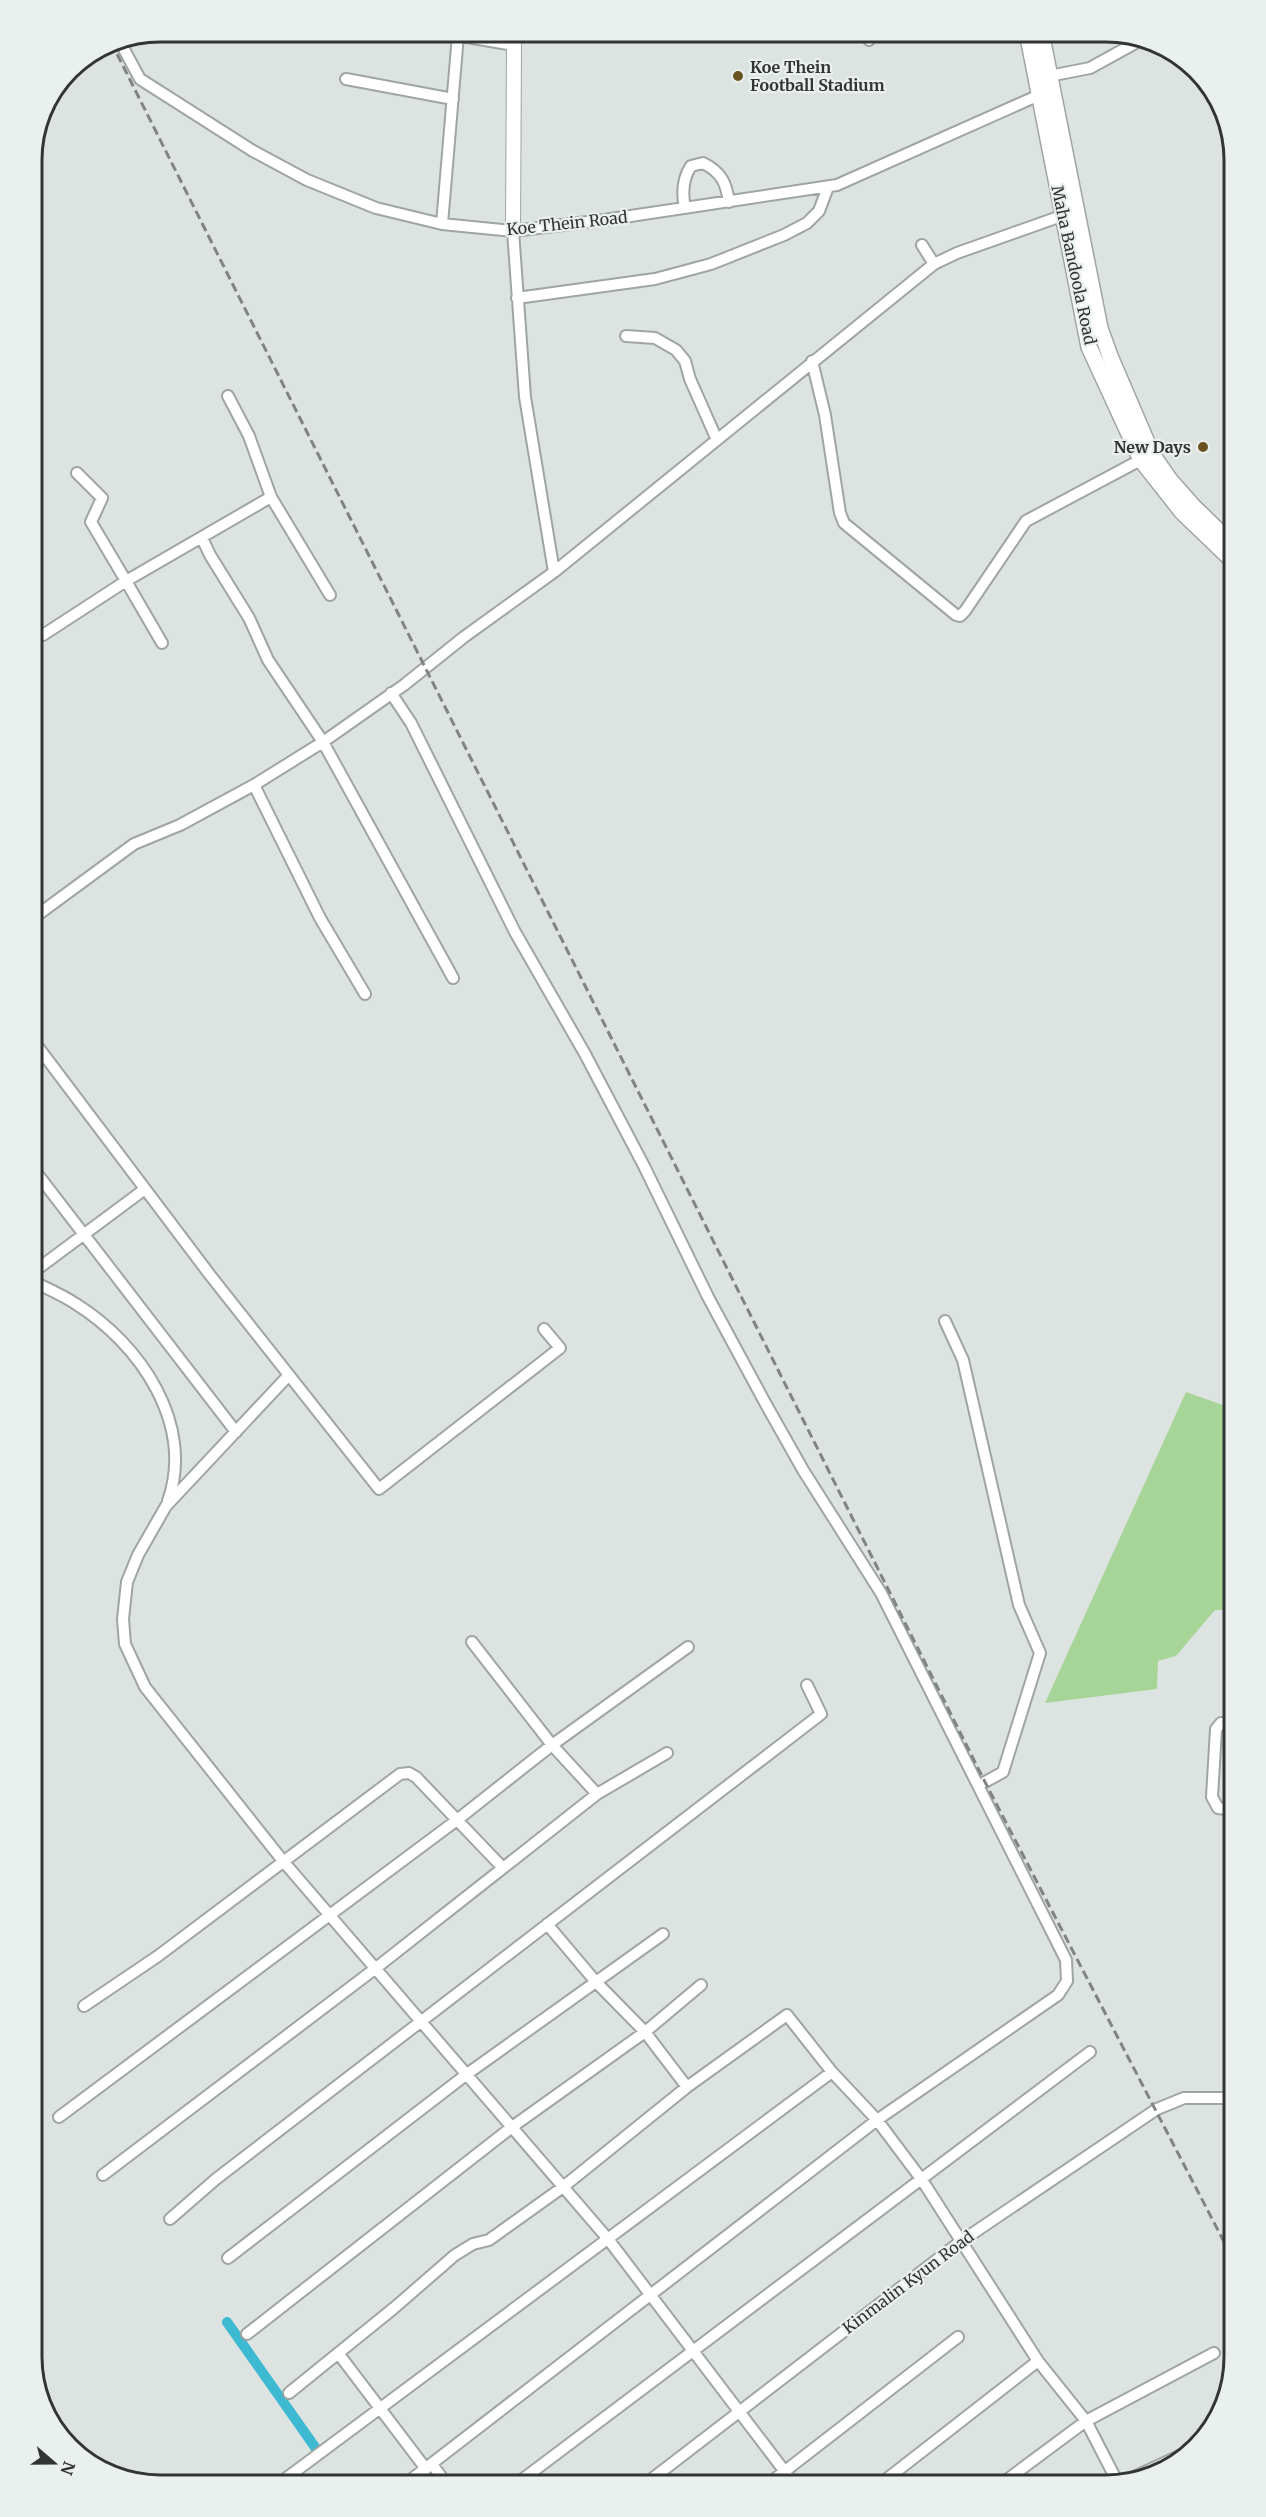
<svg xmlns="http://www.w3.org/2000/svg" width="1266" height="2517" font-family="Merriweather,serif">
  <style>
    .green { fill: #a7d598 }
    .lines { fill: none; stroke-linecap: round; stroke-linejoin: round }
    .canal { stroke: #3db9d2; stroke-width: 10 }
    .minor-casing { stroke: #9fa5a3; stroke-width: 14 }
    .tertiary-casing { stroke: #9fa5a3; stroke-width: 16 }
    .secondary-casing { stroke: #9fa5a3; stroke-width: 18 }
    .minor { stroke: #fff; stroke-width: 10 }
    .tertiary { stroke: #fff; stroke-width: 14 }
    .secondary { stroke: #fff; stroke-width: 15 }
    .rail { stroke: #808483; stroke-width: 3; stroke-dasharray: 9 4.5; stroke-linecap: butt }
    .poi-dot { fill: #6b5223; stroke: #eaf0ee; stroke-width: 2 }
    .labels { text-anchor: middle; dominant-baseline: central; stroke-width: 4.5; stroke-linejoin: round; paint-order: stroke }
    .poi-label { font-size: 16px; font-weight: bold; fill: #333535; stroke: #eaf0ee; text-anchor: start }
    .street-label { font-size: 16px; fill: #333535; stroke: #eaf0ee }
    .rim { fill: none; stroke: #333535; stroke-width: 3 }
  </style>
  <rect width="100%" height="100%" fill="#dde3e1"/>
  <path class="green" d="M1186 1392 1234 1409V1610H1215L1176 1656 1158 1661 1157 1689 1045 1703Z"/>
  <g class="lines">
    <path class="canal" d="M227 2322 317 2450"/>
    <g class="minor-casing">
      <path id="minor" d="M438 32 514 45
        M119 40 140 79 253 151 307 180 376 208 442 224 513 231 604 220 837 185 1046 92
        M869 40 871 32
        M1049 76 1090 68 1139 41
        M346 79 453 99
        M685 208C682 194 683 178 691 166L703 163C721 172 726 182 729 202
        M442 224 458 35
        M513 231 525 397 554 572
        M922 245 934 264
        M517 298 655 279 711 264 784 235 807 223 819 211 828 187
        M626 336 655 338 676 350 685 361 690 379 717 440
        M812 361 825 415 840 513 844 523 956 615 960 616 965 611 1026 521 1146 457
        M228 396 249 436 271 497 330 595
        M77 473 102 498 91 522 126 581 271 497
        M202 538 210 555 249 618 268 660 323 742 453 978
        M32 633 43 635 126 581 162 643
        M391 693 411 723 515 932 585 1054 644 1166 708 1297 763 1399 803 1470 881 1593 1066 1960 1067 1981 1058 1995 877 2120 404 2485
        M254 785 320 918 365 994
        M32 919 134 844 180 825 254 785 323 742 404 685 464 637 554 572 934 264 957 253 1067 214
        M32 1039 210 1275 379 1489 560 1348 544 1329
        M32 1167 236 1432
        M32 1273 145 1189
        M32 1281C46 1288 63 1295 76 1304 140 1344 195 1424 168 1501
        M945 1321 963 1360 1019 1605 1040 1653 1003 1772 985 1782
        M288 1376 166 1506 138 1555 127 1582 123 1619 125 1644 145 1687 283 1861 608 2239 795 2485
        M472 1642 552 1745 597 1794
        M1234 1810 1218 1808 1212 1797 1216 1729 1221 1723H1234
        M547 1924 596 1982 645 2032 687 2087
        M84 2006 158 1956 400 1774 409 1773 416 1777 503 1868
        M59 2117 457 1820 552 1745 688 1647
        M103 2175 376 1968 597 1794 667 1753
        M170 2219 216 2179 821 1714 807 1685
        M228 2258 467 2074 663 1934
        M247 2334 512 2127 645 2032 701 1985
        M338 2353 426 2469
        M289 2393 394 2308 455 2255 473 2244 489 2240 563 2187 687 2087 787 2015 832 2072 877 2120 922 2180 1038 2361 1086 2421 1118 2483
        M432 2464 447 2485
        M1121 2483 1181 2455
        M277 2485 832 2072
        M515 2485 1090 2052
        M644 2485 960 2242 1157 2109 1184 2098H1234
        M767 2485 958 2337
        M879 2485 1038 2361
        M1000 2485 1086 2421 1214 2353"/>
    </g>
    <g class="tertiary-casing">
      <path id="tertiary" d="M513 231 514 45 516 32"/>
    </g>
    <g class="secondary-casing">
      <path id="secondary" d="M1027 32 1089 347 1141 460 1182 512 1234 562
        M1041 32 1100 328 1110 356 1152 454 1170 480 1193 506 1234 546"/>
    </g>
    <use href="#minor" class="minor"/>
    <use href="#tertiary" class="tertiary"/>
    <use href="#secondary" class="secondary"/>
    <path class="rail" d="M111 42 985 1782 1234 2261"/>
  </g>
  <g class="poi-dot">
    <circle cx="738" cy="76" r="6"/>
    <circle cx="1203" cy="447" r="6"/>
  </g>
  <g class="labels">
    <g class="poi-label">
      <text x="750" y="67">Koe Thein<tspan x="750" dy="18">Football Stadium</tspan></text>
      <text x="1191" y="447" text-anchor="end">New Days</text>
    </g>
    <g class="street-label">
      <text transform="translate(567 223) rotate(-6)">Koe Thein Road</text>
      <text transform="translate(1074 265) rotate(78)">Maha Bandoola Road</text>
      <text transform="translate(908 2282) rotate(-37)">Kinmalin Kyun Road</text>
    </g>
  </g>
  <path d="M0 0H1266V2517H0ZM160 42H1106A118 118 0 0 1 1224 160V2357A118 118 0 0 1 1106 2475H160A118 118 0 0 1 42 2357V160A118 118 0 0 1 160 42Z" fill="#eaf0ee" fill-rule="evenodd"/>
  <path class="rim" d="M160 42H1106A118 118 0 0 1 1224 160V2357A118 118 0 0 1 1106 2475H160A118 118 0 0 1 42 2357V160A118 118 0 0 1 160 42Z"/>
  <g transform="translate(54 2463) rotate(110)" stroke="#eaf0ee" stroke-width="4.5" paint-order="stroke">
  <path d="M0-4.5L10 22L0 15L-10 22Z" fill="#333535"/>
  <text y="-9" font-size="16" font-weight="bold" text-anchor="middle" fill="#333535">N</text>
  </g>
</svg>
